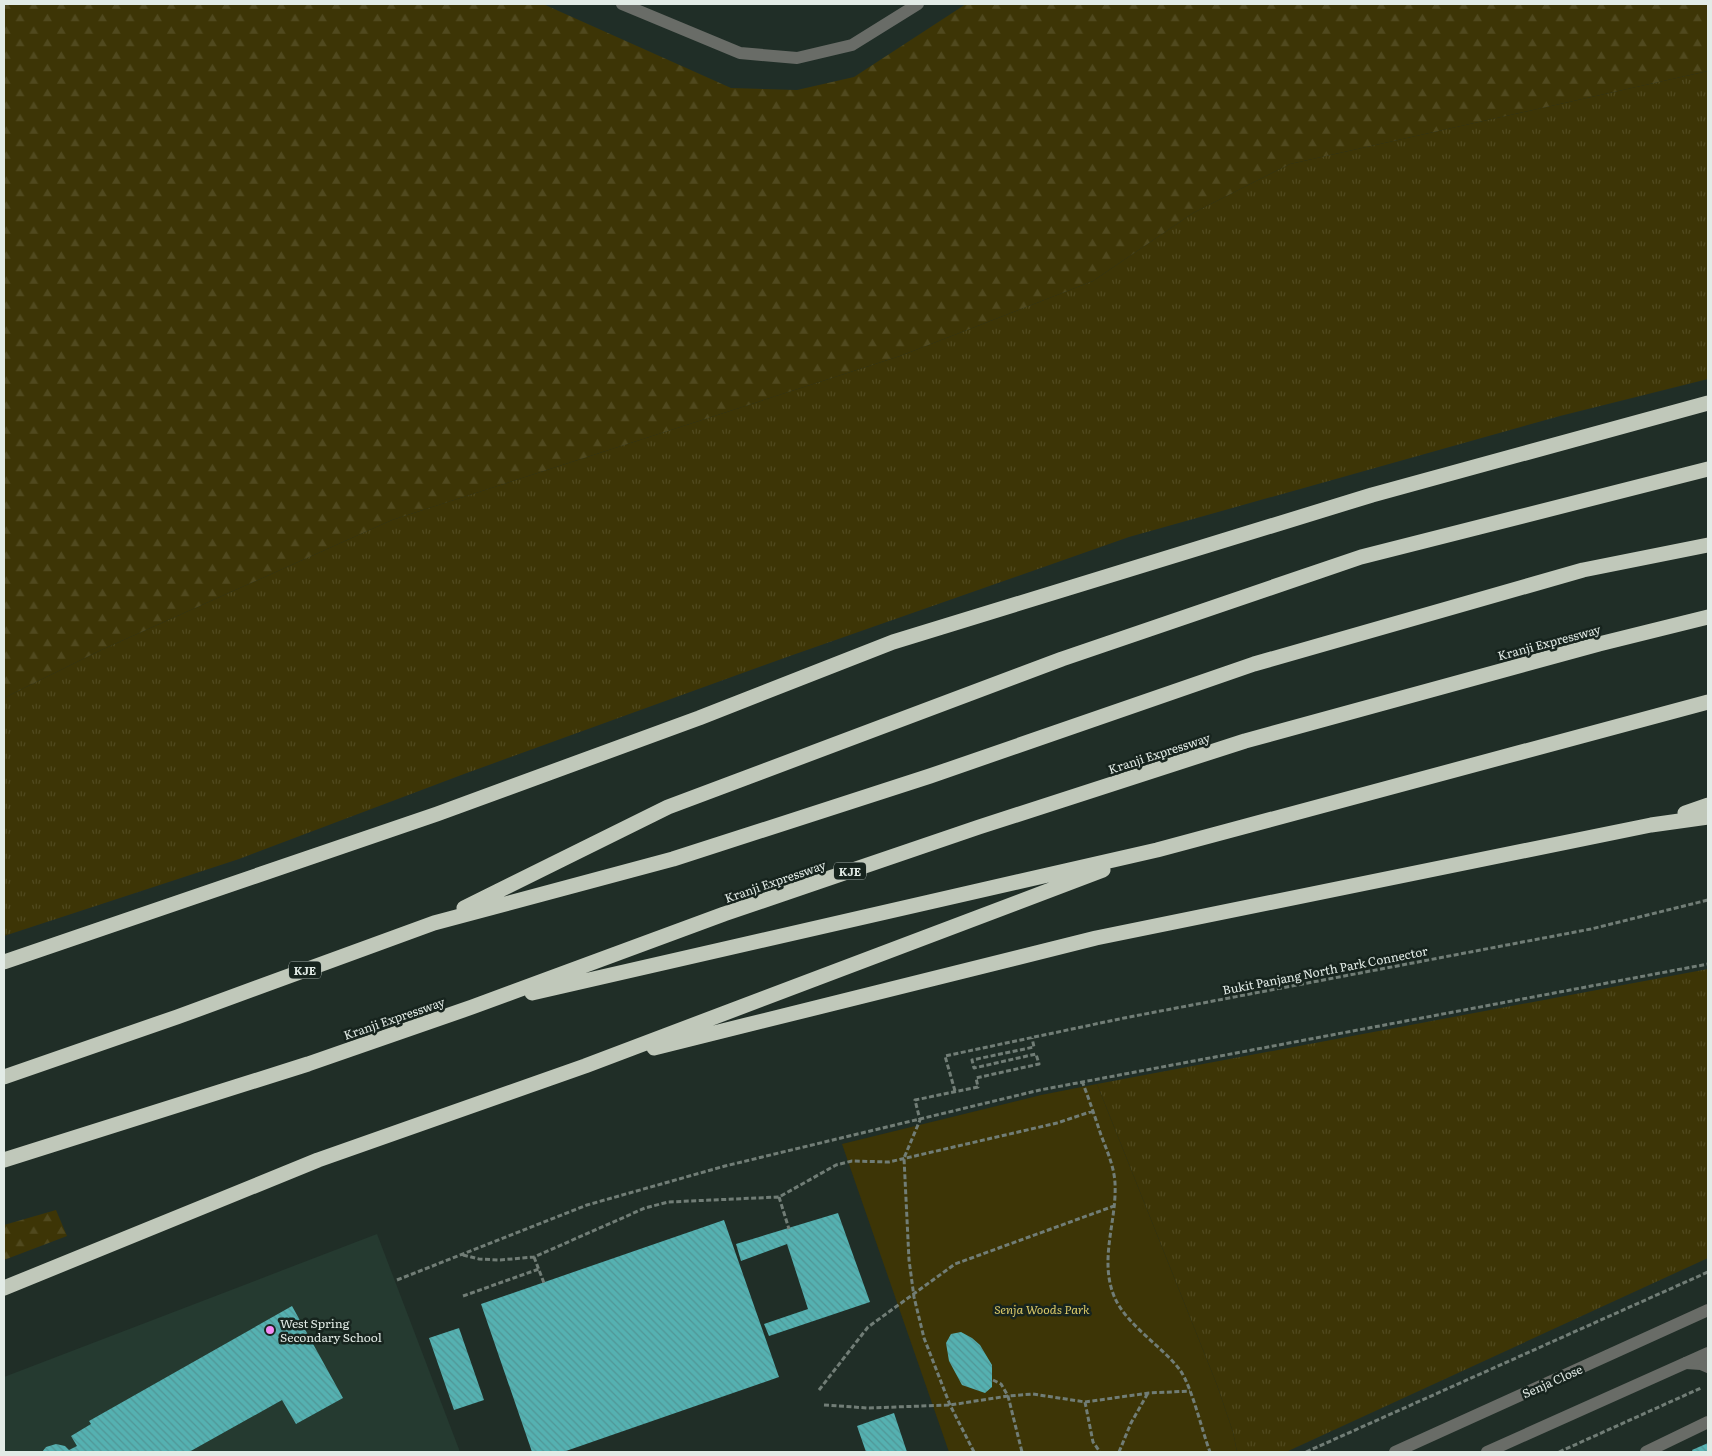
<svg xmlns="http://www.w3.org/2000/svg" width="1712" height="1456" font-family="Literata,serif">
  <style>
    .built { fill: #253a30 }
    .grass { fill: url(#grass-tufts) }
    .forest { fill: url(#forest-firs) }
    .green { fill: #3d3506 }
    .building { fill: url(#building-back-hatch) }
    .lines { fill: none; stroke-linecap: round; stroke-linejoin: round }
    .path { stroke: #717d76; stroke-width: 3; stroke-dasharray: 5 2.5; stroke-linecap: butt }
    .service { stroke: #696c67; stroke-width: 12 }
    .minor { stroke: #696c67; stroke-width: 12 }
    .motorway { stroke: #c0c8ba; stroke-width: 15 }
    .poi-dot { fill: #f18af4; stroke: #17241e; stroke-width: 2 }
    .labels { text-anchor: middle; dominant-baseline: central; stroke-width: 5; stroke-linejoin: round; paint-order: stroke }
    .shield { fill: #17241e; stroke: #a5afaa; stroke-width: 1 }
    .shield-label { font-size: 11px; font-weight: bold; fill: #e2ebe6 }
    .street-label { font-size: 12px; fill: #e2ebe6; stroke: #17241e }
    .park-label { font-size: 12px; font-style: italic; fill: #dac869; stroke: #17241e }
    .poi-label { font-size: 12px; fill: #e2ebe6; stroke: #17241e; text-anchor: start }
  </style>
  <defs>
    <pattern id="grass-tufts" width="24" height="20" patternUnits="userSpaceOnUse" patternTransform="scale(1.25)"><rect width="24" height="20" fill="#3d3506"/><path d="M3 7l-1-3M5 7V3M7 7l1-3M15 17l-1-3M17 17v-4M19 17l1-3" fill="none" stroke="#50491e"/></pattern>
    <pattern id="forest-firs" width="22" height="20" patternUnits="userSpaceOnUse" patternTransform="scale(1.25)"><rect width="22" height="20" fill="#3d3506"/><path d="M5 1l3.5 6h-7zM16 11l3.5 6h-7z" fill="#50491e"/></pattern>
    <pattern id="building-back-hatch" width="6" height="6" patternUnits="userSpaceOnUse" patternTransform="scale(1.25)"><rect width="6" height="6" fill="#55b1b1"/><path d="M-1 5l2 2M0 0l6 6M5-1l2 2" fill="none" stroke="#519696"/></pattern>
  </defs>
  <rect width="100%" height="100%" fill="#202e27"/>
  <path class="built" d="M377 1234 460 1452H4V1377Z"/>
  <path class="grass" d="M1708 71V379L1560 416 1129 537 787 657 464 774 239 859 4 936V698L99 651 392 520 900 356 1093 281 1193 213 1290 164Z
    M1708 969V1258L1286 1452H1237L1233 1432 1217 1385 1097 1084Z"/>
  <path class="forest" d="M4 4H543L731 88 797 90 854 77 966 4H1708V71L1290 164 1193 213 1093 281 900 356 392 520 99 651 4 698Z
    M56 1210 67 1236 4 1260V1225Z"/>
  <path class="green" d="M1097 1084 1217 1385 1233 1432 1237 1452H949L842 1144 1041 1095Z"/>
  <path class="building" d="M838 1213 870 1302 769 1336 764 1324 808 1309 787 1244 741 1261 736 1244Z
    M724 1220 779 1377 563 1452H532L481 1304Z
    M292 1306 343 1398 296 1424 282 1400 189 1452H42L46 1447 56 1444 65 1446 69 1450 77 1446 71 1436 91 1424 89 1421Z
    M459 1328 484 1400 454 1410 429 1338Z
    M961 1332 972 1338 980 1345 992 1365V1387L985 1393 962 1385 949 1361 946 1343 951 1334Z
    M894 1413 907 1452H866L857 1426Z
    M1708 1443V1452H1693L1692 1450Z"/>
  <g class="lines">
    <path class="path" d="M1082 1081C1089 1099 1095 1117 1101 1135 1107 1151 1114 1166 1115 1183 1117 1221 1099 1259 1114 1296 1126 1325 1161 1345 1180 1370 1192 1387 1202 1431 1210 1452
      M955 1091 945 1056 1124 1018 1591 929 1708 900
      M779 1197 789 1229
      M463 1255 479 1259 500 1260 534 1257 645 1208 668 1202 779 1197 836 1165 852 1161 889 1162 1057 1123 1093 1111
      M534 1257 544 1283
      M397 1280 587 1205 725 1166 1040 1090 1708 964
      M463 1296 539 1269
      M993 1380 1001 1384 1008 1396 1022 1452
      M819 1390 868 1327 955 1264 1114 1206
      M1085 1402 1093 1442 1100 1452
      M824 1405 868 1408 950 1405 1008 1396 1033 1394 1085 1402 1149 1393 1190 1391
      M974 1452 950 1405 924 1338 914 1297 909 1260 904 1158 920 1120 915 1100 978 1087 976 1078 1039 1064 1036 1054 974 1068 972 1060 1034 1047 1032 1038
      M1119 1452 1131 1423 1148 1393
      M1306 1452 1708 1272
      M1559 1452 1701 1388"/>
    <path class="service" d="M622 4 740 53 797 58 852 45 918 4
      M1686 1363 1701 1364 1708 1367
      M1646 1452 1708 1422"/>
    <path class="minor" d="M1395 1452 1708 1310
      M1487 1452 1708 1353"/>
    <path class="motorway" d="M1685 813 1708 805
      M464 908 668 807 1062 659 1361 557 1708 469
      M4 962 437 814 699 718 893 642 1372 495 1708 403
      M532 993 1157 850 1708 702
      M654 1048 1096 938 1651 825 1708 817
      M4 1077 177 1017 434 923 673 859 930 776 1254 664 1583 570 1708 545
      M4 1160 308 1064 472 1007 724 914 979 827 1245 741 1599 644 1708 617
      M4 1288 318 1160 585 1066 1103 870"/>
  </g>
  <circle class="poi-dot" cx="270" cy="1330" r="5"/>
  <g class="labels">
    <g class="shield">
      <rect x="834" y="862.5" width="32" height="17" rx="4"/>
      <rect x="289" y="961.5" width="32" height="17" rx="4"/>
    </g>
    <g class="shield-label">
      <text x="850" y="871">KJE</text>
      <text x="305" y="970">KJE</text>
    </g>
    <g class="street-label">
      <text transform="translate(1549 642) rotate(-15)">Kranji Expressway</text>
      <text transform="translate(1159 753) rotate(-18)">Kranji Expressway</text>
      <text transform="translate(775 881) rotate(-19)">Kranji Expressway</text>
      <text transform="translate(1325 970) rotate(-11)">Bukit Panjang North Park Connector</text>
      <text transform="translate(394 1018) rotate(-19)">Kranji Expressway</text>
      <text transform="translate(1552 1381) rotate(-24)">Senja Close</text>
    </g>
    <g class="park-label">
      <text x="1042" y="1309">Senja Woods Park</text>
    </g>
    <g class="poi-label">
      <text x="280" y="1323">West Spring<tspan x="280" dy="14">Secondary School</tspan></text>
    </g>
  </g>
  <rect width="1712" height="1456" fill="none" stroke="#e2ebe6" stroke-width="10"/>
</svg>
